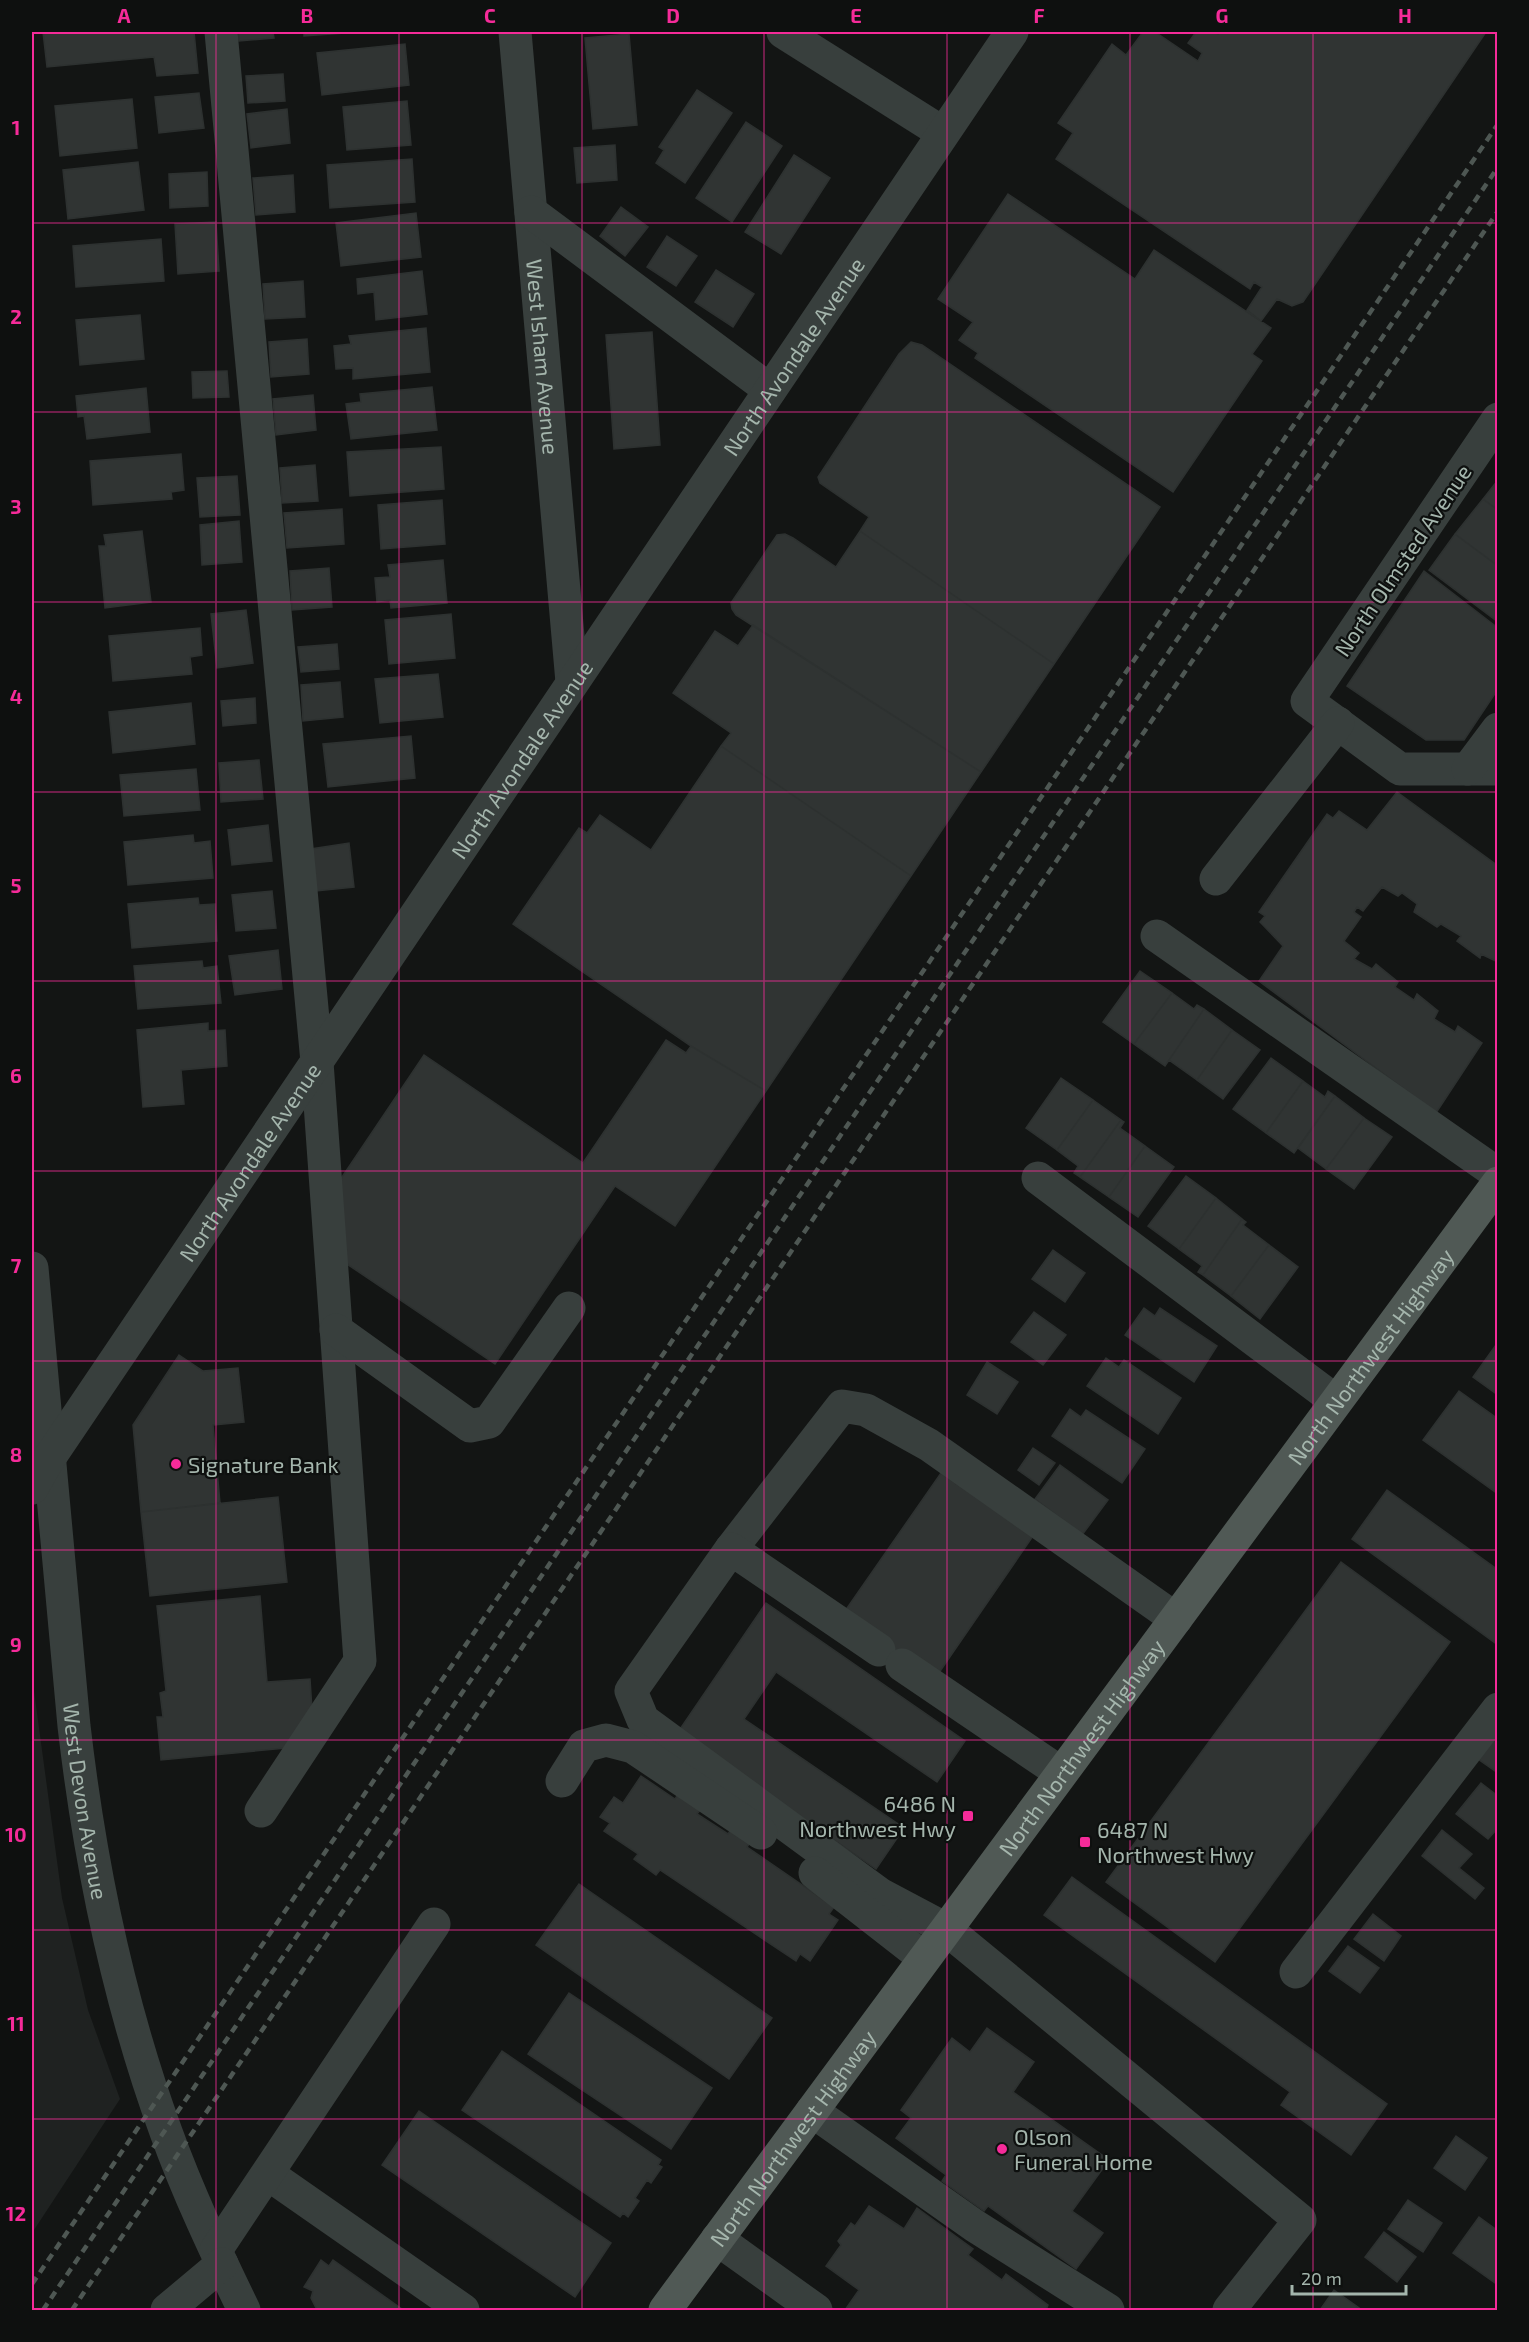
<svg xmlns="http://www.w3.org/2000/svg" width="1529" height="2342" font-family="'Exo 2',sans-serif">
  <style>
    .built { fill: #1f2221 }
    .building { fill: #303433; stroke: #2d3130; stroke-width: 1.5 }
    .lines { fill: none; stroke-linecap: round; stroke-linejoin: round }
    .minor { stroke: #383f3d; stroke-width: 33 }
    .major { stroke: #505955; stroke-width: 33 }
    .rail { stroke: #4e5753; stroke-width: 4.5; stroke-dasharray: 8 6; stroke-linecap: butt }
    .grid { fill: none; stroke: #f52b99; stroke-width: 1.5; stroke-opacity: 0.55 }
    .poi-dot { fill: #f52b99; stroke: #0e100f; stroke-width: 2 }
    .labels { text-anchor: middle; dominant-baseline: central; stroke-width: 4.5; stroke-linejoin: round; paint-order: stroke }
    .street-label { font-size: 22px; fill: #a4b5ac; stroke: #0e100f }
    .poi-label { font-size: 22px; fill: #a4b5ac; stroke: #0e100f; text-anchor: start }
    .neatline { fill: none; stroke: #f52b99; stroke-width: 2 }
    .grid-label { font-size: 20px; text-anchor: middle; font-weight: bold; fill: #f52b99 }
  </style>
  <rect width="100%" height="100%" fill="#131514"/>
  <path class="built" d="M32 1676 62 1898 88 2010 120 2099 32 2233Z"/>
  <path class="building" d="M43 32H194L198 73 157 76 154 57 47 67Z
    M238 32H273L274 38 239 41Z
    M304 32H359L304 36Z
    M1143 32H1155L1198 61 1202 53 1188 43 1196 32H1215L1218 34 1220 32H1486L1303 302 1292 306 1277 299 1261 321 1247 310 1262 287 1254 282 1250 289 1056 159 1073 133 1058 123 1112 44 1126 55Z
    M629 34 637 125 593 129 585 38Z
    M405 44 409 85 322 95 317 53Z
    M283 74 285 101 248 103 246 76Z
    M697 90 732 113 685 183 656 163 664 150 659 147Z
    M199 93 204 128 159 133 155 97Z
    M132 99 137 148 60 156 55 106Z
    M407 101 411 145 347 150 343 107Z
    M287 109 290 143 251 148 247 114Z
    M746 122 782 146 732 222 696 198Z
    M615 145 617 180 577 183 574 148Z
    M794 155 830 178 781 254 745 232Z
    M412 159 415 202 330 208 327 165Z
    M138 162 144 210 68 219 63 170Z
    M207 172 208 206 170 208 169 174Z
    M293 175 295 212 256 215 253 178Z
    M1008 194 1135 279 1154 250 1271 328 1252 354 1262 361 1173 492 975 358 978 353 959 340 973 322 938 299Z
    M621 207 648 227 625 256 600 236Z
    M416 213 421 257 341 266 336 223Z
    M216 222 219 271 178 274 175 224Z
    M667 236 697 256 676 286 647 267Z
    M161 239 164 281 76 287 73 246Z
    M716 270 754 294 733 327 695 302Z
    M422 271 427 314 376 320 374 292 358 294 357 279Z
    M303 281 305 317 265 319 263 284Z
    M140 315 144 359 80 365 76 320Z
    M426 328 430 372 353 379V368L336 369 334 346 351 344 349 336Z
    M652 332 660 445 614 449 606 335Z
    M307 339 309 374 271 377 269 342Z
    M911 342 922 345 1160 507 1054 664 860 531 869 517 820 483 818 477 899 354Z
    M227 371 229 397 193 398 192 372Z
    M432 387 437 430 351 439 346 404 361 402 360 394Z
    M146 388 150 432 87 439 84 416 78 417 76 396Z
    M313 395 316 430 276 435 273 399Z
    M441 447 444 489 350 496 347 452Z
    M181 454 184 490 171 492 172 499 93 505 90 461Z
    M315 465 318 501 282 503 280 468Z
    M237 476 240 515 200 517 197 478Z
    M1498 480V510L1483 499Z
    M1483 499 1498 510V566L1455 534Z
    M442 500 445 544 381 549 378 505Z
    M342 509 344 544 287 548 284 513Z
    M239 521 242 562 202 565 200 525Z
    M142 531 151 602 105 608 99 546H106L104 535Z
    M860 531 1054 664 981 772 736 615 732 609 731 603 777 535 785 534 793 538 836 567Z
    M1455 534 1498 566V622L1429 570Z
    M443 560 447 603 391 608 390 600 377 602 375 578 390 577 388 565Z
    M329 568 332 607 292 610 290 571Z
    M1424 571 1498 628V689L1464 740H1426L1347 686Z
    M246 610 253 663 217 668 211 614Z
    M451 614 455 658 389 664 385 620Z
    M753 625 981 772 911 876 721 746 731 733 673 693 715 631 738 646Z
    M200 628 202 655 190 657 192 674 113 681 109 636Z
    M337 644 339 669 301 672 298 647Z
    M438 674 443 717 380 723 375 679Z
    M340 682 343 717 303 721 301 685Z
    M255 698 256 723 223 726 221 701Z
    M191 703 195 744 113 753 109 712Z
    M411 736 415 778 328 787 323 744Z
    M721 746 911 876 766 1091 691 1046 513 924 579 828 587 833 600 815 651 850Z
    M259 760 263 799 221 802 219 763Z
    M196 769 200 810 124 816 120 775Z
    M1397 792 1498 866V962L1481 954 1480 958 1457 941 1461 936 1441 924 1437 927 1414 912 1417 904 1402 893 1398 896 1382 887 1363 911 1357 907 1354 912 1361 917 1344 941 1359 953 1354 959 1372 969 1376 964 1398 982 1395 987 1414 1000 1417 994 1438 1011 1434 1019 1455 1032 1458 1026 1482 1043 1436 1113 1259 981 1283 946 1260 922 1265 916 1259 912 1327 814 1333 818 1339 811 1367 830Z
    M268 825 272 861 232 865 228 830Z
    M193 835 194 843 210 841 213 878 128 885 124 842Z
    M349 843 354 887 316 891 311 849Z
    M272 891 276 928 236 931 232 895Z
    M198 898 199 905 215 904 217 941 132 948 128 904Z
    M278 950 282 989 235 995 229 956Z
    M202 961 203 968 217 966 221 1003 138 1009 134 966Z
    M1140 971 1172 993 1134 1044 1103 1022Z
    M1172 993 1194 1009 1197 1005 1204 1009 1165 1066 1134 1044Z
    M1204 1009 1232 1030 1197 1080 1169 1060Z
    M208 1023V1031L225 1030 227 1066 181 1070 184 1104 143 1107 137 1030Z
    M1232 1030 1260 1050 1223 1099 1197 1080Z
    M666 1040 686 1053 691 1046 766 1091 675 1226 615 1186 495 1364 344 1262 338 1183 424 1055 583 1163Z
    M1271 1058 1303 1081 1266 1133 1233 1109Z
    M1061 1078 1093 1100 1057 1150 1026 1128Z
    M1303 1081 1325 1097 1328 1091 1335 1096 1294 1153 1266 1133Z
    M1335 1096 1364 1118 1326 1169 1298 1148Z
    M1093 1100 1121 1120 1080 1177 1074 1173 1078 1166 1057 1150Z
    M1364 1118 1392 1137 1354 1189 1326 1169Z
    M1121 1120 1124 1122 1120 1128 1145 1146 1109 1197 1080 1177Z
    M1145 1146 1174 1167 1138 1217 1109 1197Z
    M1186 1176 1216 1198 1179 1249 1148 1226Z
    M1216 1198 1242 1219 1203 1275 1198 1272 1202 1266 1179 1249Z
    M1242 1219 1246 1222 1243 1225 1269 1245 1231 1296 1203 1275Z
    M1269 1245 1298 1267 1260 1319 1231 1296Z
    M1053 1250 1085 1273 1065 1302 1032 1279Z
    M1144 1308 1155 1316 1160 1308 1217 1346 1194 1382 1125 1335Z
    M1034 1312 1066 1335 1043 1365 1011 1342Z
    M1498 1342V1395L1473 1377Z
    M179 1355 203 1371 238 1368 244 1422 213 1425 220 1503 141 1512 133 1425Z
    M1106 1358 1119 1367 1124 1360 1181 1398 1158 1434 1087 1386Z
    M987 1362 1018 1382 997 1414 967 1395Z
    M1459 1391 1498 1419V1494L1423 1440Z
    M1070 1409 1081 1417 1086 1410 1145 1449 1122 1483 1052 1436Z
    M1033 1448 1055 1463 1039 1485 1018 1470Z
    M1060 1465 1108 1500 1082 1535 1035 1499Z
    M941 1473 1033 1536 936 1677 877 1654 845 1611Z
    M1387 1490 1498 1570V1645L1352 1539Z
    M278 1497 287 1582 150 1596 141 1512Z
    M1341 1562 1450 1642 1215 1962 1106 1882Z
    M260 1596 267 1682 310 1679 312 1710 286 1748 161 1760 157 1717H163L160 1693 166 1691 157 1606Z
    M766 1603 965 1741 937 1782 776 1672 744 1719 904 1828 876 1869 678 1732Z
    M1498 1732V1773L1478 1759Z
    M641 1776 675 1799 679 1793 701 1809 697 1814 728 1834 730 1831 749 1844 747 1847 834 1907 829 1914 838 1920 810 1961 800 1954 796 1961 660 1870 656 1875 634 1859 638 1854 604 1831 610 1823 600 1817 614 1797 623 1803Z
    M1481 1783 1498 1796V1828L1488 1839 1456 1814Z
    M1442 1830 1472 1854 1459 1868 1484 1888 1475 1899 1422 1856Z
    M1072 1877 1387 2104 1351 2155 1281 2105 1290 2092 1044 1915Z
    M579 1884 772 2018 729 2079 536 1945Z
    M1373 1914 1401 1936 1384 1961 1354 1939Z
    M1348 1946 1379 1968 1360 1993 1329 1971Z
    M569 1993 712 2088 671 2149 528 2054Z
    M987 2028 1034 2062 1013 2092 1109 2160 1072 2211 1103 2233 1076 2269 988 2206 984 2211 942 2181 946 2175 896 2138 911 2118 901 2110 952 2038 970 2052Z
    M502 2051 661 2160 658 2165 662 2167 651 2183 647 2180 635 2198 639 2201 628 2217 623 2213 620 2217 462 2110Z
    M419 2111 611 2243 575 2297 382 2165Z
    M1456 2136 1487 2158 1465 2190 1434 2168Z
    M1408 2200 1442 2223 1423 2252 1388 2229Z
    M869 2206 904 2229 917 2208 973 2249 968 2255 1002 2280 1006 2274 1048 2305 1046 2310H845L859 2290 826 2266 841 2245 838 2241 851 2223 855 2226Z
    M1479 2217 1498 2231V2285L1453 2253Z
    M1384 2232 1416 2257 1397 2282 1365 2257Z
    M321 2260 329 2266 333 2260 402 2309 401 2310H317L311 2298 313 2291 304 2287Z
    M1334 2290 1362 2310H1320Z"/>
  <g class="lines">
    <g class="minor">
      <path d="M221 32 317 1062 360 1661 261 1811"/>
      <path id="s1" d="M515 32 572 682"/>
      <path d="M783 32 943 133"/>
      <path d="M531 212 770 390"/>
      <path d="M1498 419 1307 701 1400 769H1498"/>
      <path d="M1468 769 1498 729"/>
      <path d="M1216 879 1338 723"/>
      <path d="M1157 936 1498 1174"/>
      <path d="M1038 1178 1336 1401"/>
      <path id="s2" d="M32 1268 74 1726C90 1864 118 2001 166 2132 188 2193 216 2252 244 2310"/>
      <path d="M336 1330 470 1426 489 1422 569 1308"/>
      <path id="s3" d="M32 1488 48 1460 1012 32"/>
      <path d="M731 1549 842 1406 866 1410 929 1445 1176 1619"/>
      <path d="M879 1650 731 1549 631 1691 643 1720 880 1894 946 1929 1300 2220 1229 2310"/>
      <path d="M902 1665 1061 1773"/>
      <path d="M562 1781 584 1746 606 1740 633 1747 761 1833"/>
      <path d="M815 1873 924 1958"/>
      <path d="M1296 1972 1498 1709"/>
      <path d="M812 2111 975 2226 1108 2310"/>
      <path d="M268 2174 463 2310"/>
      <path d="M717 2239 816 2310"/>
      <path d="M216 2250 434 1924"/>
      <path d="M167 2310 222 2264"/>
    </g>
    <path class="major" id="s4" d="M665 2310 1498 1183"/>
    <path class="rail" d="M32 2284 1498 124
      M43 2310 1498 167
      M72 2310 1498 211"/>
  </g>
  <path class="grid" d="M216 32V2310M399 32V2310M582 32V2310M764 32V2310M947 32V2310M1130 32V2310M1313 32V2310M32 223H1498M32 412H1498M32 602H1498M32 792H1498M32 981H1498M32 1171H1498M32 1361H1498M32 1550H1498M32 1740H1498M32 1930H1498M32 2119H1498"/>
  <g class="poi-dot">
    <circle cx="176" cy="1464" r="6"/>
    <rect x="962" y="1810" width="12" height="12" rx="3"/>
    <rect x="1079" y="1836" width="12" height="12" rx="3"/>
    <circle cx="1002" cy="2149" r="6"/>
  </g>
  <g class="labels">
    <g class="street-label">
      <text stroke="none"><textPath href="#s3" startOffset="1364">North Avondale Avenue</textPath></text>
      <text stroke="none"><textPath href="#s1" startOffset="326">West Isham Avenue</textPath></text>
      <text transform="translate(1402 560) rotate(-56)">North Olmsted Avenue</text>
      <text stroke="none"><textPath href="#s3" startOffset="878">North Avondale Avenue</textPath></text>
      <text stroke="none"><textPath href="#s3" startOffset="392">North Avondale Avenue</textPath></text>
      <text stroke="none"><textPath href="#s4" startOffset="1186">North Northwest Highway</textPath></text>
      <text stroke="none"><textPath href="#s4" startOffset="700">North Northwest Highway</textPath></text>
      <text stroke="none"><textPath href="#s2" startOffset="536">West Devon Avenue</textPath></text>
      <text stroke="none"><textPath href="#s4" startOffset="214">North Northwest Highway</textPath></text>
    </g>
    <g class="poi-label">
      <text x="188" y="1464">Signature Bank</text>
      <text x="956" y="1803" text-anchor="end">6486 N<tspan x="956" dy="25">Northwest Hwy</tspan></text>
      <text x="1097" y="1829">6487 N<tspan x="1097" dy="25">Northwest Hwy</tspan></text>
      <text x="1014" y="2136">Olson<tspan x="1014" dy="25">Funeral Home</tspan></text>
    </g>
  </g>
  <rect width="1529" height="2342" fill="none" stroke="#0e100f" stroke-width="66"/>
  <path d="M1292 2285v9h114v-9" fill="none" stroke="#a4b5ac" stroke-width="3"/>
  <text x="1301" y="2285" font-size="18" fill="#a4b5ac" stroke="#0e100f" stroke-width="4.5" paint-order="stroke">20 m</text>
  <rect x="33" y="33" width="1463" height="2276" class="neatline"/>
  <g class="grid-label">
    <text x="124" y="23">A</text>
    <text x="307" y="23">B</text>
    <text x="490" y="23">C</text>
    <text x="673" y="23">D</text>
    <text x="856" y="23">E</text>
    <text x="1039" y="23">F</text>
    <text x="1222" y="23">G</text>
    <text x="1405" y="23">H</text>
    <text x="16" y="135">1</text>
    <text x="16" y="324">2</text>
    <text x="16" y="514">3</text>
    <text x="16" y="704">4</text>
    <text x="16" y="893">5</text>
    <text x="16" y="1083">6</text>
    <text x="16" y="1273">7</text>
    <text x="16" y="1462">8</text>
    <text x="16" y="1652">9</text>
    <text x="16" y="1842">10</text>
    <text x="16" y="2031">11</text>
    <text x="16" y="2221">12</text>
  </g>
</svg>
